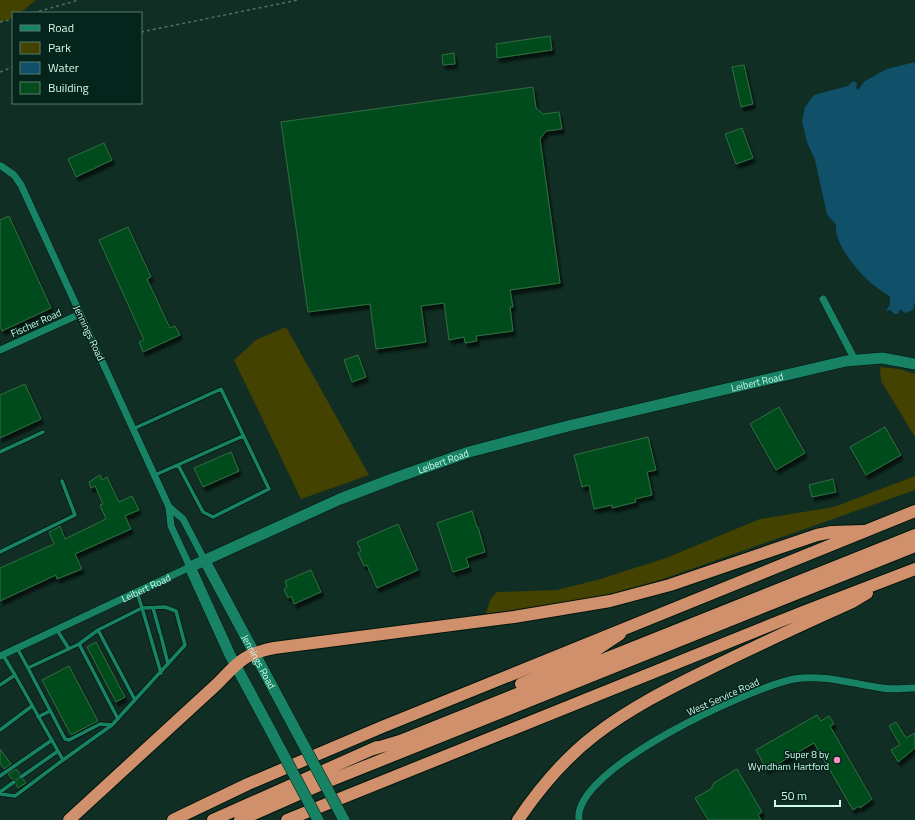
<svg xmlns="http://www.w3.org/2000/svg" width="915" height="820" font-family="'Titillium Web',sans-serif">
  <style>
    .green { fill: #434200 }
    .water { fill: #105069 }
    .building { fill: #064b1e; stroke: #2f6f3e; filter: url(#shadow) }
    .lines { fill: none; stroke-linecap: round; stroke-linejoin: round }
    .lane-casing { stroke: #00160d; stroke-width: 5 }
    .street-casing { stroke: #00160d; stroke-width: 8 }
    .secondary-casing { stroke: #00160d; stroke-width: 12 }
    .highway-casing { stroke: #00160d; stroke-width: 14 }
    .path { stroke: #4f7266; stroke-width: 1.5; stroke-dasharray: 3 3; stroke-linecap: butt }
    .lane { stroke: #188265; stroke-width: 3.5 }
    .street { stroke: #188265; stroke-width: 7 }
    .secondary { stroke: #188265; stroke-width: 11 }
    .highway { stroke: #d1906c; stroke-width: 12 }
    .secondary-bridge-casing { stroke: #00160d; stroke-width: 12; stroke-linecap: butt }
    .secondary-bridge { stroke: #188265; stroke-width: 11 }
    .poi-dot { fill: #fb8fc6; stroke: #05241b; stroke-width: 1.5 }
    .labels { text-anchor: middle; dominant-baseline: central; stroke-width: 3; stroke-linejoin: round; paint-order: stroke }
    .street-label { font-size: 10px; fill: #cefae9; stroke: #05241b }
    .poi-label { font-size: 10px; fill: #cefae9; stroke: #05241b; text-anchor: end }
  </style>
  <defs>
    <filter id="shadow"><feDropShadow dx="2.5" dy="4.5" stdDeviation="1" flood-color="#0009"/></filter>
  </defs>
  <rect width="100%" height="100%" fill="#102e24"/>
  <path class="green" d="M0 0H36L20 13H13V18L0 22Z
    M286 327 369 475 301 499 234 360 256 340Z
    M880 367 899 369 915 374V437L881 381Z
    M915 476V490L663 579 614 593 579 600 486 614 490 600 497 592 557 590 597 580 666 558 760 519 834 507Z"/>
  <path class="water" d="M915 62V302L913 310 905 313 900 309 898 314H894L891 310 886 311 890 304V297C884 292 878 289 872 284 858 272 834 244 836 225L827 214 815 160 807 142 802 121 805 107 814 95 848 86 853 81 857 83 856 88 858 90 865 81 887 69Z"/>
  <path class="building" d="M550 36 552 50 497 58 496 44Z
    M454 53 455 64 443 65 442 55Z
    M744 65 753 104 741 107 732 67Z
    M533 87 536 108 543 114 559 112 562 129 546 131 540 139 560 283 510 290 513 307H510L513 331 476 336 477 341 465 343 464 337 449 340 444 303 421 306 426 342 376 349 370 304 308 312 281 122Z
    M742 128 753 158 736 164 725 134Z
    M104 143 112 160 76 177 68 159Z
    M9 216 51 308 2 331 0 326V220Z
    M128 227 151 277 147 279 170 328 175 326 180 335 143 352 139 342 144 340 99 240Z
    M358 355 366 377 352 382 344 360Z
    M25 384 41 419 0 438V395Z
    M779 407 805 453 776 470 750 424Z
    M885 427 901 455 866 475 850 447Z
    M648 437 656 470 647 472 652 495 635 499 636 502 612 508V505L594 509 589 485 582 487 574 455Z
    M231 452 239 471 203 487 194 468Z
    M100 475 102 480 107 477 119 502 132 496 139 510 125 516 131 529 75 554 82 569 57 579 56 575 0 601V568L54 544 49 532 57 528 60 526 65 539 106 519 100 505 103 504 95 486 91 488 89 482Z
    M833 479 836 492 812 497 809 485Z
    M472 511 477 527H478L485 552 466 558 469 567 453 572 437 523Z
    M398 524 418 570 377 588 367 565 364 566 358 553 361 551 357 542Z
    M311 570 321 592 294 604 291 596 288 598 284 589 287 587 285 581Z
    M96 642 125 697 116 702 87 647Z
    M69 666 98 721 71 735 42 680Z
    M817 715 821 721 829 716 834 724 830 726 872 799 860 808 859 806 853 810 814 743 767 770 756 750Z
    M896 722 906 738 915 733V748L898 762 891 750 900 745 889 726Z
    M0 749 11 764 4 769 0 763Z
    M16 769 20 774 18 779H23L26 783 18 788 16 785 17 780 12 779 8 774Z
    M737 769 762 812 758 815 761 820H708L695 798 711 789 714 783Z"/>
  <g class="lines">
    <g class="lane-casing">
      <path id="lane" d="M133 429 221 389 269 489 213 517 203 512 178 465
        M0 452 43 432
        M155 475 243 436
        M0 552 75 515 62 481
        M153 608 160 633
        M57 630 69 649
        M98 630 135 700
        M161 636 168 664
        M79 644 118 719
        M17 648 28 668 79 644 98 630 142 608 137 592
        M28 668 65 739 69 740 100 724 112 725
        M0 685 15 675 3 655
        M38 717 50 711
        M0 730 32 706
        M63 760 112 725 185 645 176 611 165 607 142 608 161 673
        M0 776 52 740
        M21 777 58 751
        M0 792 14 782
        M0 794 15 796 63 760 15 675"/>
    </g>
    <g class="street-casing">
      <g id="street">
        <path d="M823 299 855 360"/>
        <path d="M0 350 80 314"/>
        <path d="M169 507 183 519 205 561"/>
        <path id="s1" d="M0 656 190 567 171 526 169 507 21 185 14 175 1 166"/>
        <path d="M579 820C571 769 752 687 794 679 823 674 854 684 882 688 892 690 904 688 915 688"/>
      </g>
    </g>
    <g class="secondary-casing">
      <g id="secondary">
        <path id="s2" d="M205 561 294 727"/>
        <path id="s3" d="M273 735 230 655 190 567 340 499 395 478 469 452 568 426 846 361 882 358 915 364"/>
      </g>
    </g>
    <g class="highway-casing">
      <path id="highway" d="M521 684 587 656 620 634
        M370 750 400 741 915 535
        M69 820 216 685C237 664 242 654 274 648L514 617 610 601 670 585 817 535 832 532 863 531
        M173 820 248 784 382 727 915 511
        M213 820 377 747
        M240 820 324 783 915 546
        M287 820 803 612 915 569
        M518 820C539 789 565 758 595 735 630 708 668 689 707 670 755 646 804 624 852 602L867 593"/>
    </g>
    <path class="path" d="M33 13 79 0
      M0 22 13 19
      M141 32 298 0
      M0 72 13 67"/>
    <use href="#lane" class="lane"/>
    <use href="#street" class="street"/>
    <use href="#secondary" class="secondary"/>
    <use href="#highway" class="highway"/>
    <g class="secondary-bridge-casing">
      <path id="secondary-bridge" d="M294 727 344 820
        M273 735 318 820"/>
    </g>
    <use href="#secondary-bridge" class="secondary-bridge"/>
  </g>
  <circle class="poi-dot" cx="837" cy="760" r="4"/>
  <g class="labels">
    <g class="street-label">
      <text transform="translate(36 323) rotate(-24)">Fischer Road</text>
      <text transform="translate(89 333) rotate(65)">Jennings Road</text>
      <text stroke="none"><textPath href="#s3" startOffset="786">Leibert Road</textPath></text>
      <text stroke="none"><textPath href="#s3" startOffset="462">Leibert Road</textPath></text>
      <text stroke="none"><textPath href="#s1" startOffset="161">Leibert Road</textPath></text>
      <text stroke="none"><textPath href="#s2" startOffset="114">Jennings Road</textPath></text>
      <text transform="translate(723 697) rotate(-24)">West Service Road</text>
    </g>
    <g class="poi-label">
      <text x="829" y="754">Super 8 by<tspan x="829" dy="12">Wyndham Hartford</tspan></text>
    </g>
  </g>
  <rect x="12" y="12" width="130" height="92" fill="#05241b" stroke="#557a6d"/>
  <rect x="20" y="25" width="20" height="6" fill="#188265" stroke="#557a6d"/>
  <text x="48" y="32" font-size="12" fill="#cefae9">Road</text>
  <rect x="20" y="42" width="20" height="12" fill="#434200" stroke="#557a6d"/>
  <text x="48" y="52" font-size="12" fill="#cefae9">Park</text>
  <rect x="20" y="62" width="20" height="12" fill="#105069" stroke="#557a6d"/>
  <text x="48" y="72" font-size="12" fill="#cefae9">Water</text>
  <rect x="20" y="82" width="20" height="12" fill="#064b1e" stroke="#557a6d"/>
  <text x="48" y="92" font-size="12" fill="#cefae9">Building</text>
  <path d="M775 800v6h65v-6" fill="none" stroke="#cefae9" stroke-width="2"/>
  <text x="781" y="800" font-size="12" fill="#cefae9" stroke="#05241b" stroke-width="3" paint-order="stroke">50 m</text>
</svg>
